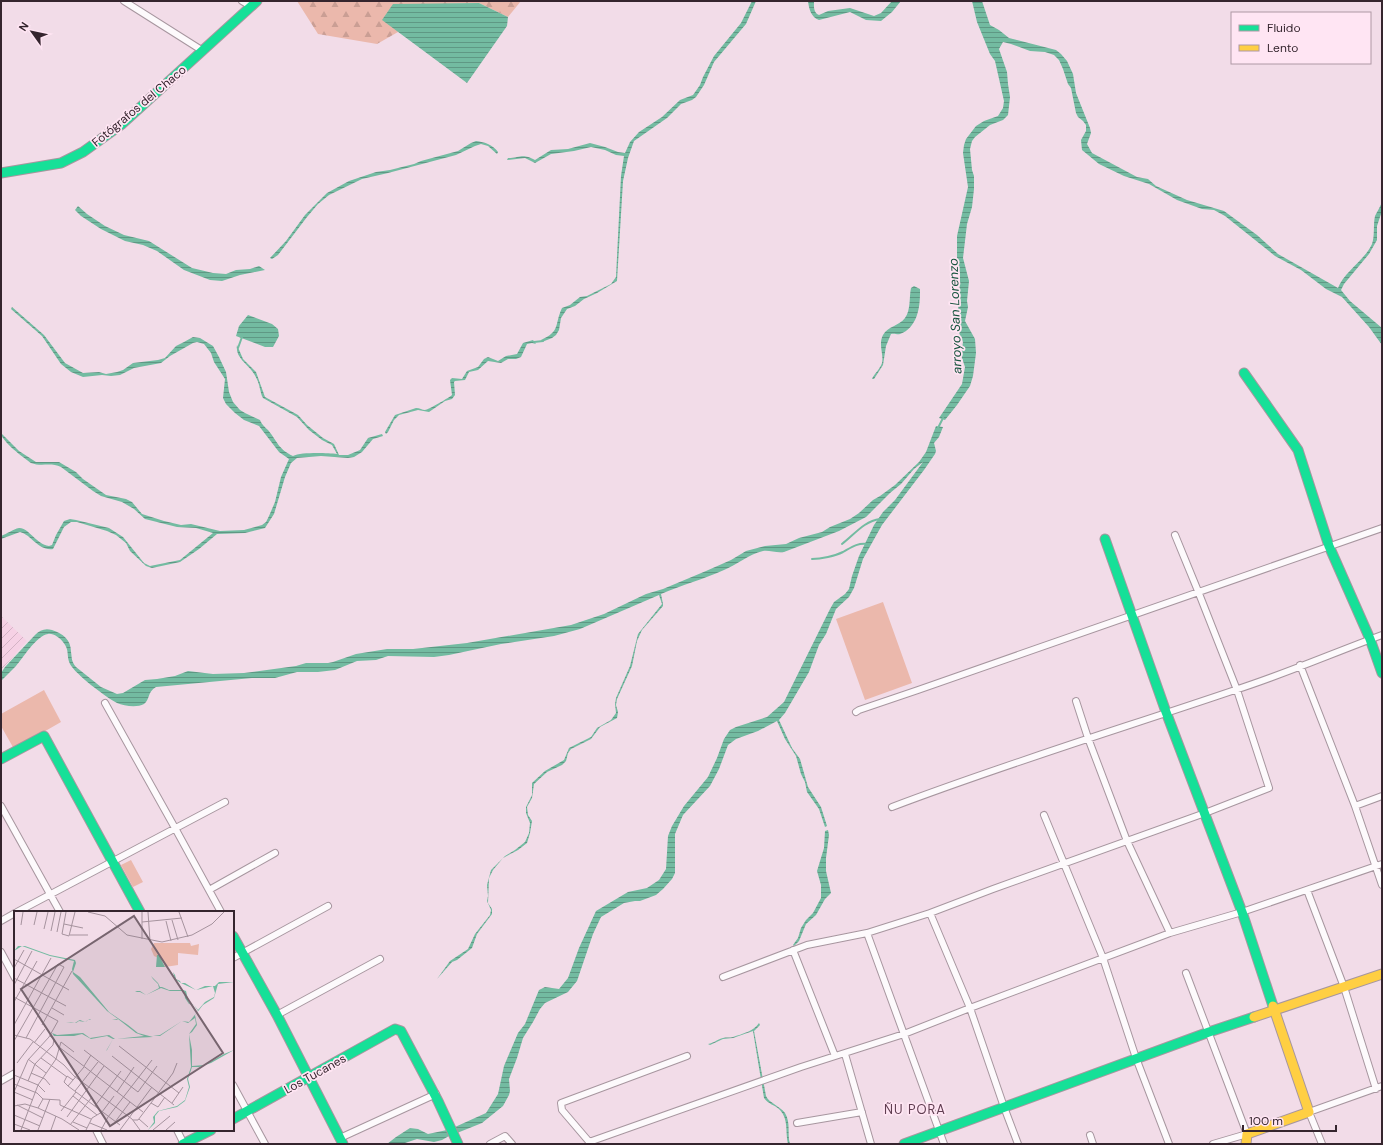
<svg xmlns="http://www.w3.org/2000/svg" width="1383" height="1145" font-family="'DM Sans',sans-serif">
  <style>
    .industrial { fill: url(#industrial-furrows) }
    .forest { fill: url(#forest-firs) }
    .pitch { fill: #ebb8ac }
    .water { fill: url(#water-rules) }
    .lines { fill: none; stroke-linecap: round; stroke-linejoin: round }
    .stream { stroke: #73bba1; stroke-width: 2 }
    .street-casing { stroke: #a7969f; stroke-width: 8 }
    .fast-casing { stroke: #a7969f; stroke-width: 11 }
    .slow-casing { stroke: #a7969f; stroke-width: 11 }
    .street { stroke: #fdfafc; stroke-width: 6 }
    .fast { stroke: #16e098; stroke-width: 9 }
    .slow { stroke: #ffcf43; stroke-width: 9 }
    .labels { text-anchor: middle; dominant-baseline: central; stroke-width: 3.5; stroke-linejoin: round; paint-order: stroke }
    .street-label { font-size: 12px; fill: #35252e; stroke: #ffe5f3 }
    .water-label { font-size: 13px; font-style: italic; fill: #19553f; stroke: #ffe5f3 }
    .neighbourhood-label { font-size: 13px; letter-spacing: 1px; fill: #603e51; stroke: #ffe5f3 }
    .inset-road { fill: none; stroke: #a6939e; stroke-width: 1 }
    .view { fill: #77656f; fill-opacity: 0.15; stroke: #77656f; stroke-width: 2 }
    .inset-edge { fill: none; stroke: #35252e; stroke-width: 2 }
  </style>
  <defs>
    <pattern id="industrial-furrows" width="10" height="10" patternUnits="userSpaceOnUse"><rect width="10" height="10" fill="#f6d1e5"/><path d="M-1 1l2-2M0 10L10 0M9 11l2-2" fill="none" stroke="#d4b3c5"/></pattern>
    <pattern id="forest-firs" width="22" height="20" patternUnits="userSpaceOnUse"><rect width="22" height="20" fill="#ebb8ac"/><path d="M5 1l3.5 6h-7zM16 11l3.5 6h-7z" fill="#ca9e94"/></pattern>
    <pattern id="water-rules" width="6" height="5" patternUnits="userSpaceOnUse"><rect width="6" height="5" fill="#73bba1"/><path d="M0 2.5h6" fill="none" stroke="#5f9884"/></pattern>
  </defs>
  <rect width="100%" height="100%" fill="#f2dce8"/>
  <path class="industrial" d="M1 616 27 641 1 670Z"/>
  <path class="forest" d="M297 1H521L508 17 479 3 447 4 377 44 318 34Z"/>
  <path class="pitch" d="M883 602 912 683 865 700 836 619Z
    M44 690 61 722 14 749 1 726V714Z
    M131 860 143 882 133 887 121 865Z"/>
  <path class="water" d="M752 1H756L746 24 714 62 704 85 696 97 692 100 681 104 667 118 634 141 628 158 623 181 617 281 597 293 584 299 575 306 567 309 561 318 559 330 556 335 552 338 542 342 541 340C561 331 554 325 562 308L570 305 580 297 587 296 611 284 616 277 621 176 624 156 616 155 605 150 591 147 574 151 551 154 535 163 525 158 507 160 508 158C521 158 522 153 535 160L551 150 568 149 590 143 605 147 618 152 625 153 630 142 639 132 662 117 680 100 693 95 700 85 703 77 714 56 741 23Z
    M808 1H814C814 6 813 12 819 15L828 11 850 8 874 16 881 13 892 1H901L892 12 881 21 866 20 850 12 819 20C811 17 809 9 808 1Z
    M972 1H982L990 25 999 30 1009 38 1056 50 1061 54 1067 61 1073 74 1076 93 1090 128 1091 133 1087 144 1092 153 1137 177 1148 179 1156 186 1187 200 1224 211 1257 235 1278 254 1338 288C1344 272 1364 261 1372 244 1375 236 1373 225 1375 216 1377 212 1380 207 1382 202V211L1377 226V240L1369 254 1344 284 1341 290 1350 301 1382 328V345L1369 327 1342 297 1326 289 1301 270 1275 256 1225 216 1214 210 1202 209 1177 200 1149 184 1124 176 1099 164 1082 150 1081 140 1086 131V125L1083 121 1078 117 1076 113 1071 88 1068 84 1063 69 1059 60 1054 55 1045 52 1030 51 1011 44 1003 42 999 49 1007 72 1008 84 1010 97 1008 115 1003 120 990 125 975 137 972 141 970 149 972 170 974 176V189L972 207 967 224 963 258 969 281 967 301 968 307 965 321 975 339 976 353 973 376 970 386 957 405 945 420 939 418 962 384 965 367 961 355 963 342 957 328 960 281V274L957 265V236L968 187 963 153 964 145 966 139 976 126 984 121 998 116 1003 108 1004 101 995 61 990 54 977 22Z
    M479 3 508 17 507 26 467 83 382 20 393 4Z
    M476 141C485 142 493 145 498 152L497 154 488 146 481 144 475 146 456 155 388 173 362 179 329 195 318 204 307 217 278 255 272 259 270 258 286 241 305 215 327 193 349 181 376 172 390 170 414 164 421 161 458 151 471 143Z
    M78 206 87 214 105 226 124 235 149 241 192 268 213 273 226 274 236 270 250 269 259 266 265 270 240 275 222 281 210 280 184 270 157 251 143 245 125 241 101 229 81 216 75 210Z
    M914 286 920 289V293C920 308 917 328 900 334 897 335 895 333 891 334L886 346 883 365 874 379H872C874 374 880 369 882 363 884 354 878 345 883 335 888 326 899 326 905 318 911 310 909 297 911 288Z
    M12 307 44 335 65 363 83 373 99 372 106 374 117 372 123 370 133 363 158 360 165 358 176 346 184 342 193 337 200 338 213 346 219 357 226 372 229 392 233 402 240 410 245 413 260 420C262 425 265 427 268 430 278 442 278 449 293 456 301 452 327 453 337 454L332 445 322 440 309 430 297 417 263 398C261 395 261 392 260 389 259 383 256 376 252 371 246 363 235 357 237 345L243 359 256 372 265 397 298 415 307 425 323 438 334 444 339 455H348L360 450 368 438 382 434 383 436 373 439 362 452 354 457 348 458 321 456 297 458 291 463 285 477 274 514 265 528 245 533 217 534 199 549 180 562 152 568 146 566 130 551 126 543 116 535 107 531 77 522H71L64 527 53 549C38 551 32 535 20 532L1 539V536C7 534 13 529 19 528 28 527 36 544 49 546L52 545 56 535 64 521 70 519 76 520 109 528 123 537 144 563 150 566 180 560 213 533 196 528 177 527 145 519 134 509 122 502 101 496 93 491 61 467C51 462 41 467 31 463 24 458 1 441 1 433L19 451 36 462H59L76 472 83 479 106 495 126 499 132 502 142 514 164 521 181 525 191 524 220 531 244 530 262 525 266 522 269 516 275 502 281 477 289 459 279 452 259 426 244 420 235 413 226 404 223 398 225 379 214 362 211 353 204 344 197 342 193 343 170 356 161 363 134 368 120 375 111 376 102 375 83 377 71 372 61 364 42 336 11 309Z
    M248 315 272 324 278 329 279 336 273 347H265L236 336 239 326Z
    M533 340 536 344 532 343 527 344 521 357 516 359H508L501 363 488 361 478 370 469 372 465 380 455 381 454 382 455 395 452 399 445 401 429 412 418 410 399 415 394 420 388 432 386 434 385 432 395 415 416 408C420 408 422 410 425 410 428 410 450 397 452 395L450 380 452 378 462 379 467 371 478 367 484 359 488 357 498 361 506 356 517 354 523 343Z
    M936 426 943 427 939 437 934 443 936 451 935 454 924 470 882 525 863 559 854 588 849 597 836 609 826 634 819 645 809 672 785 713 779 720 792 748 800 759 808 787 821 807 827 826 825 827 819 809 807 792 805 782 801 774 796 756 785 739 777 721 758 731 736 739 728 745 719 769 710 786 683 815 675 834V873L672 879 663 889 656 895 640 901H635L624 903 601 917 593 934 577 981 568 992 545 1003 540 1009 533 1022 523 1038 517 1058 509 1079 510 1091 509 1095 503 1106 482 1123 457 1133 455 1127 486 1113 498 1094 504 1066 518 1033 525 1024 539 990 545 987 559 989 568 978 579 948 596 911 628 892 647 888 659 880 666 869 668 836 672 826 684 806 708 777 717 758 724 739 730 730 736 727 767 717 784 702 830 609 834 602 845 594 849 589 852 576 859 556 874 525 883 512 895 500 923 462 914 469 901 484 890 493 866 517 839 531 784 552C776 553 769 550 763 551 749 554 737 565 724 570 704 579 682 585 661 594L663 604V606L642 630 637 641 632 666 617 699 616 705 618 712 617 718 600 727 591 739 571 749 568 753 566 761 562 765 547 772 534 784 532 798 527 807 528 815 532 821 530 833 527 843 518 850 503 858 493 870 489 878 488 903 492 909V914L477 934 472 948 457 960 452 962 437 979 450 961 468 949 475 934 490 915 491 910 487 901 488 896 487 885 491 870 505 856 515 850 525 842 529 833 530 823 526 813V807L532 795V783L545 771 564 760 569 748 591 737 597 728 611 720 616 713 615 704 616 698 630 666 638 634 662 604 659 595 580 629 554 636 501 644 449 655 434 657 388 656 376 660 357 661 335 670 318 672H297L275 678H252L156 687C147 692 150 700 144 704 137 708 124 706 117 703 107 698 75 674 70 664 66 656 70 650 63 642 60 638 53 633 48 634 36 636 23 658 16 666 11 671 6 676 1 681V673L5 667 35 635C40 630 45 628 52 630 63 634 71 639 71 652 72 658 71 661 76 667L101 687 117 694 123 693 145 680 157 679 175 676 188 671 213 674 244 673 296 666 306 663H328L333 662 356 654 387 649H413L467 643 571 625 604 614 646 594 663 589 706 571 731 560 746 551 765 546 786 544 799 538 822 532 830 527 850 519 859 513 873 500 880 496 895 485 919 462 926 452Z
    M828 830 829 835 826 858V871L831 893 825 899 816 915 806 924 799 941 794 946 793 945 798 938 801 928 806 920 813 913 821 898V885L817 871 824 848 825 831Z
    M759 1023 760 1025 754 1031 766 1096C769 1103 780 1106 785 1113 791 1123 787 1134 790 1144H788C785 1132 789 1120 780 1110 775 1105 768 1104 764 1098L753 1031 733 1038 723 1039 710 1045 708 1044C714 1043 718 1039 723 1038 726 1037 730 1038 733 1037 742 1034 754 1031 759 1023Z
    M410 1128 418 1129 428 1134 447 1130 449 1136 442 1140 434 1142 417 1139 402 1144H387L396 1137Z"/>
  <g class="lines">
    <path class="stream" d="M534 342 543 341
      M238 348 242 337
      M938 428 943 418
      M842 544C854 535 864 521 880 519
      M812 559C821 559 835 556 843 552 852 547 857 543 867 544"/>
    <g class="street-casing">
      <path id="street" d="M124 1 203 51
        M242 1 252 7
        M1300 665 1355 806 1382 885
        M1076 701 1088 738 1127 841 1170 933
        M105 703 175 828 221 912
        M856 712 859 710 918 690 1382 528
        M1 806 60 912
        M1355 806 1382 796
        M892 807C1005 764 1120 729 1235 690 1285 674 1333 653 1382 635
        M1044 815 1103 958 1136 1058 1169 1144
        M209 890 275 853
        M1307 890 1344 987 1376 1089
        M17 912 225 802
        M930 913 970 1008 1004 1107 1018 1144
        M1 921 15 913
        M867 933 944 1144
        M793 950 835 1056
        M1 952 15 978
        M233 958 328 906
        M1186 973 1247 1134 1213 1144
        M723 977 807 945 867 933 930 913 993 889 1205 813 1269 788 1237 690 1198 591 1175 535
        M277 1015 380 959
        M845 1054 871 1144
        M1 1081 15 1073
        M233 1085 265 1144
        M797 1123 862 1112
        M96 1130 103 1144
        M177 1130 184 1144
        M1090 1135 1093 1144
        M340 1138 436 1094
        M589 1142 801 1067 904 1034 970 1008 1170 933 1242 912 1382 864
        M490 1144 505 1136 512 1144
        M591 1144 562 1110 561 1103 687 1056
        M1322 1144 1309 1112 1382 1086"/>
    </g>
    <g class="fast-casing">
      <path id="fast" d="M1 173 61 163 83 152 122 124 257 1
        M1244 373 1298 450 1329 546 1370 639 1382 673
        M1105 539 1166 712 1242 912 1273 1006
        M1 759 44 736 140 912
        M233 936 277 1015 343 1144
        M233 1119 395 1029 401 1031 438 1101 458 1144
        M183 1144 211 1130
        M904 1144 1209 1032 1254 1017"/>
    </g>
    <g class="slow-casing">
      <path id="slow" d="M1254 1017 1382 974
        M1246 1144 1247 1134 1309 1112 1273 1006"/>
    </g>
    <use href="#street" class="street"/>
    <use href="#fast" class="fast"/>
    <use href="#slow" class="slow"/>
  </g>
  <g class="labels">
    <g class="street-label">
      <text transform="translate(139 106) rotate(-40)">Fotógrafos del Chaco</text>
      <text transform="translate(315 1074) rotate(-29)">Los Tucanes</text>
    </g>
    <g class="water-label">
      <text transform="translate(955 316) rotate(-92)">arroyo San Lorenzo</text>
    </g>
    <g class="neighbourhood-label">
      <text x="915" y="1109">ÑU PORA</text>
    </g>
  </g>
  <g transform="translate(14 911)">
    <rect width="220" height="220" fill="#f2dce8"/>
    <path d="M140 32H176L177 35 185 33 184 44 164 42V54L151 56 149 49 140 45 137 38Z" fill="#ebb8ac"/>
    <path d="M4 35H11L36 44 61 49 62 52 59 61 66 66 95 101 114 114 124 122 139 126 99 128 93 139 92 140 99 128 93 125 77 128 68 123 60 125H40L38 122 43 124 69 122 76 127 95 124 101 128 130 125 122 122 104 108 103 109H98L89 112 77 108 76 109H74L73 110 71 111 65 110 62 112H57L52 111 61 112 64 110 66 109 71 111 74 109 77 108 89 112 98 109 104 108 93 100 59 63 58 58 60 50 36 45 8 35 0 40ZM143 44H145L151 56H142ZM159 61 161 64 162 68 166 70 167 72H171L182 79 191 75H201L205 71H220L204 73 200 87 189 94 181 104 183 114 178 121 175 123 178 139V155L191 154 210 143 220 139 197 152 185 156H178L174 168 176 176 171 190 163 196 145 200 141 205V212L134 219 140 211 139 206 144 200 163 195 171 189 175 176 173 168 177 156 175 123 182 113 181 107 174 112 168 110 146 125H139L146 124 168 110 175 111 184 100 180 94 175 93 171 87 170 80H156L147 77 132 84 126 81H123L121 80H126L132 84 145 77 144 73 139 68 137 65 144 72 146 76H148L155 79H169L172 80 175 92 180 94 184 99 191 91 200 86 201 82 199 75 182 79 167 72 161 68Z" fill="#73bba1"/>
    <path class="inset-road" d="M52 1 48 23 55 25 61 1M74 1 91 5 113 24 148 31 178 24 198 13 210 1M128 1V28M134 1 136 30M165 1 174 26M158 9 164 29M152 10 157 30M128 11 168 7M50 13 69 17M7 14 9 1M20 14 23 1M30 18 34 1M37 20 41 1M43 21 47 1M56 24H74M0 48 55 79M0 57 10 39M0 67 52 95M0 74 18 40M0 86 44 110 35 126 14 149 0 181M0 91 23 50M38 97 50 104M0 114 37 47M28 114 58 60M0 124 16 128 50 154 60 165 118 208 126 219M0 130 44 53 50 56 12 127M20 132 31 118M105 135 165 182M45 136 129 201M70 139 124 181 143 155M98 145 160 194M27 147 53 166M14 148 32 162M42 148 47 131 60 141M3 152 19 131M70 155 77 144M70 156 54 175 106 214M17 162 31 168 36 174M0 164 24 174 31 181M14 170 21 153 39 134 40 128 36 125M0 173 23 182 29 188M54 175 50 171 53 165 59 169M61 180 84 151M0 181 19 189M103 181 120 156M59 185 83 204M137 192 144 196 151 186M158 192 169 176M3 194 29 207M0 195 11 193 24 197 48 208 65 219M81 195 107 160M24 197 29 188 46 189V194L77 208M47 200 62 181M0 204 26 215M53 206 90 155M125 208 134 216M119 209H124L137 192 159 162 163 152M59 211 73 217M101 211 116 191M76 212 93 219M0 213 16 219M56 214 78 186M7 219 24 174 42 148M24 219 36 188M37 219 42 205M72 219 78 207 88 201 100 185M87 219 94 206 138 149M106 219 138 176M139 219 156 205M152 219 161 211"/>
    <path class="view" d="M120 5 209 142 96 215 7 78Z"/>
    <rect width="220" height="220" class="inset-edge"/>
  </g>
  <rect width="1383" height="1145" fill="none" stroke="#35252e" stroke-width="4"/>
  <rect x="1231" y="12" width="140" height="52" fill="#ffe5f3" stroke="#ae98a4"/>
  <rect x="1239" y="25" width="20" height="6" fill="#16e098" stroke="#ae98a4"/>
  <text x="1267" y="32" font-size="12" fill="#35252e">Fluido</text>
  <rect x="1239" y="45" width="20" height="6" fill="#ffcf43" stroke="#ae98a4"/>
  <text x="1267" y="52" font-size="12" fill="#35252e">Lento</text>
  <g transform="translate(32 32) rotate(303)" stroke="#ffe5f3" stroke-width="3" paint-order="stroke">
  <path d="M0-3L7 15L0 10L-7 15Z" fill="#35252e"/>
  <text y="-6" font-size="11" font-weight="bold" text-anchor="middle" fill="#35252e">N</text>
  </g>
  <path d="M1243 1125v6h93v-6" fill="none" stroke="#35252e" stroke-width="2"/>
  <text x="1249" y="1125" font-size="12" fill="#35252e" stroke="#ffe5f3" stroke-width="3" paint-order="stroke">100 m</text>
</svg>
